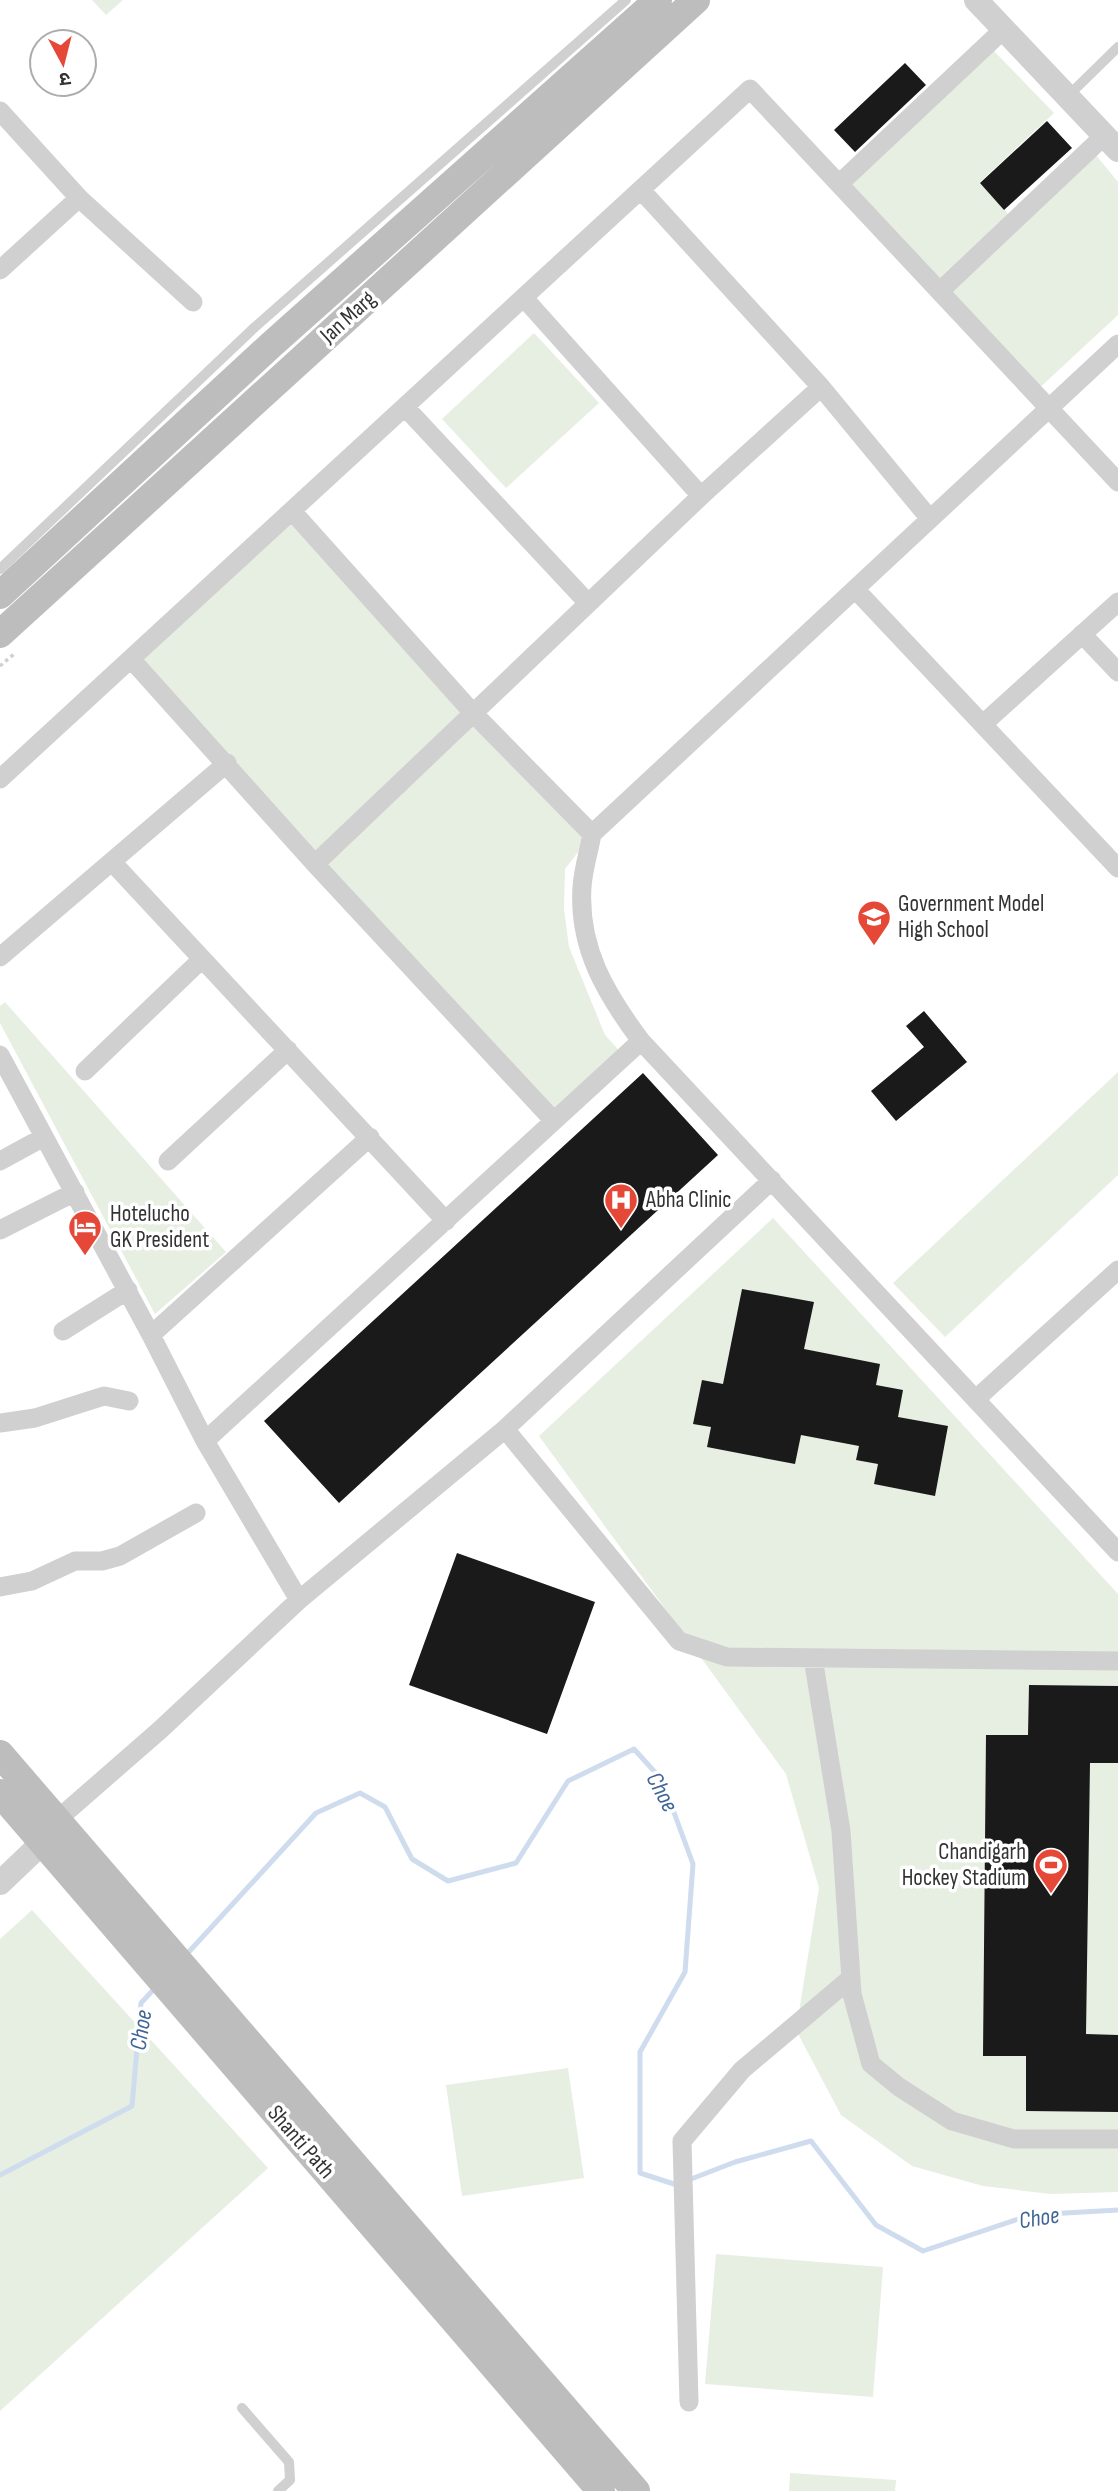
<svg xmlns="http://www.w3.org/2000/svg" width="1118" height="2491" font-family="'Sofia Sans Condensed','Noto Sans Devanagari',sans-serif">
  <style>
    .green { fill: #e6efe1 }
    .lines { fill: none; stroke-linecap: round; stroke-linejoin: round }
    .stream { stroke: #cedcee; stroke-width: 5 }
    .building { fill: #1a1a1a }
    .path { stroke: #d0d0d0; stroke-width: 3.5; stroke-dasharray: 3.5 3.5; stroke-linecap: butt }
    .service { stroke: #d0d0d0; stroke-width: 10 }
    .minor { stroke: #d0d0d0; stroke-width: 19 }
    .tertiary { stroke: #d0d0d0; stroke-width: 24 }
    .secondary { stroke: #bdbdbd; stroke-width: 28 }
    .labels { text-anchor: middle; dominant-baseline: central; stroke-width: 7; stroke-linejoin: round; paint-order: stroke }
    .street-label { font-size: 23px; fill: #333; stroke: #fff }
    .poi-label { font-size: 23px; fill: #333; stroke: #fff; text-anchor: start }
    .water-label { font-size: 24px; font-style: italic; fill: #3f6696; stroke: #fff }
  </style>
  <rect width="100%" height="100%" fill="#fff"/>
  <path class="green" d="M92 0H123L106 15Z
    M993 50 1054 113 980 182 1008 214 934 283 844 190Z
    M1095 154 1118 182V315L1034 393 946 296Z
    M534 333 599 403 506 488 442 419Z
    M292 511 592 834 565 869 564 909 569 947 605 1035 625 1057 554 1121 131 659Z
    M5 1002 226 1252 155 1314 0 1023V1006Z
    M1118 1072V1175L945 1337 893 1283Z
    M773 1218 1118 1594V2192L1051 2194 983 2186 912 2166 841 2115 796 2030 819 1888 786 1774 539 1436Z
    M32 1910 268 2168 0 2411V1939Z
    M568 2068 584 2178 462 2196 446 2085Z
    M716 2254 883 2267 873 2397 705 2384Z
    M790 2473 896 2480 895 2491H789Z"/>
  <g class="lines">
    <path class="stream" d="M186 1955 316 1813 360 1793 385 1807 412 1859 448 1881 516 1863 568 1781 634 1749 662 1780 693 1864 685 1972 640 2052V2173L677 2185
      M0 2175 132 2106 141 2003 155 1988
      M686 2181 735 2162 811 2141 876 2225 923 2251 1030 2215 1118 2210"/>
  </g>
  <path class="building" d="M905 63 926 85 855 152 834 130Z
    M1047 121 1072 148 1004 210 980 183Z
    M924 1011 967 1062 896 1121 871 1091 924 1047 906 1026Z
    M643 1073 718 1155 339 1503 264 1421Z
    M742 1289 814 1302 804 1349 880 1364 876 1385 903 1390 898 1417 948 1426 935 1496 874 1484 878 1464 856 1460 859 1446 801 1435 795 1464 707 1447 711 1427 693 1424 702 1380 723 1384Z
    M457 1553 595 1602 547 1734 409 1685Z
    M1029 1685 1118 1686V1763H1090L1086 2034 1118 2035V2112L1026 2111V2056H983L986 1735H1028Z"/>
  <g class="lines">
    <path class="path" d="M0 666 14 654"/>
    <path class="service" d="M1069 95 1118 47
      M0 569 255 327 626 0
      M242 2408 289 2462 290 2480 278 2491"/>
    <path class="minor" d="M0 111 79 198 193 302
      M839 184 1005 28
      M641 190 821 387 930 519
      M0 270 79 198
      M941 290 1105 135
      M524 298 701 496
      M1118 344 592 834C589 851 583 870 582 887 578 948 606 994 641 1041L1118 1552
      M405 407 588 603
      M292 511 473 713 592 834
      M855 589 1118 868
      M1082 634 1118 672
      M131 659 315 864 554 1121
      M983 724 1118 602
      M0 779 750 89 1118 482
      M113 863 446 1221
      M315 864 701 496 821 387
      M0 957 227 763
      M0 1055 151 1335 205 1441 299 1600
      M85 1071 202 959
      M0 1161 44 1137
      M168 1161 288 1050
      M0 1230 75 1192
      M63 1331 128 1290
      M151 1335 370 1137
      M976 1399 1118 1270
      M0 1423 35 1418 104 1396 129 1401
      M505 1429 679 1641 727 1657 1118 1661
      M205 1441 641 1041
      M0 1587 32 1581 75 1561H102L120 1556 196 1513
      M813 1658 841 1831 852 1994 871 2064 899 2087 952 2121 1014 2139H1118
      M58 1819 160 1730 299 1600 505 1429 772 1180
      M689 2402 682 2141 742 2070 851 1978"/>
    <path class="tertiary" d="M976 0 1118 150
      M0 1883 43 1842"/>
    <path class="secondary" d="M0 595 271 345 658 0
      M0 634 696 0
      M0 1754 636 2491
      M0 1793 601 2491"/>
  </g>
  <defs>
    <g id="school-pin" transform="scale(1.75)"><path d="M0 17L-7.5 6A9.5 9.5 0 1 1 7.5 6Z" fill="#e64838" stroke="#fff"/><path d="M0-5L7-2L0 1L-7-2ZM-4 1L0 2.5L4 1V4Q0 6-4 4Z" fill="#fff"/></g>
    <g id="hospital-pin" transform="scale(1.75)"><path d="M0 17L-7.5 6A9.5 9.5 0 1 1 7.5 6Z" fill="#e64838" stroke="#fff"/><path d="M-5-5h3v3.5h4V-5h3V5h-3V1.5h-4V5h-3Z" fill="#fff"/></g>
    <g id="hotel-pin" transform="scale(1.75)"><path d="M0 17L-7.5 6A9.5 9.5 0 1 1 7.5 6Z" fill="#e64838" stroke="#fff"/><path d="M-6-4.5h1.5V1H6V5H4.5V3h-9V5H-6ZM-4 0a1.8 1.8 0 1 1 3.6 0ZM.5 0V-2.5h3Q6-2.5 6 0Z" fill="#fff"/></g>
    <g id="stadium-pin" transform="scale(1.75)"><path d="M0 17L-7.5 6A9.5 9.5 0 1 1 7.5 6Z" fill="#e64838" stroke="#fff"/><path d="M0-5a6.5 5 0 1 0 0 10a6.5 5 0 1 0 0-10ZM-3.5-1.8h7v3.6h-7Z" fill="#fff"/></g>
  </defs>
  <g fill-rule="evenodd">
    <use href="#school-pin" x="874" y="917"/>
    <use href="#hospital-pin" x="621" y="1200"/>
    <use href="#hotel-pin" x="85" y="1227"/>
    <use href="#stadium-pin" x="1051" y="1865"/>
  </g>
  <g class="labels">
    <g class="street-label">
      <text transform="translate(348 317) rotate(-42)">Jan Marg</text>
      <text transform="translate(301 2142) rotate(49)">Shanti Path</text>
    </g>
    <g class="poi-label">
      <text x="898" y="904">Government Model<tspan x="898" dy="26">High School</tspan></text>
      <text x="646" y="1200">Abha Clinic</text>
      <text x="110" y="1214">Hotelucho<tspan x="110" dy="26">GK President</tspan></text>
      <text x="1026" y="1852" text-anchor="end">Chandigarh<tspan x="1026" dy="26">Hockey Stadium</tspan></text>
    </g>
    <g class="water-label">
      <text transform="translate(662 1792) rotate(62)">Choe</text>
      <text transform="translate(141 2030) rotate(-81)">Choe</text>
      <text transform="translate(1039 2218) rotate(-9)">Choe</text>
    </g>
  </g>
  <g transform="translate(63 63) rotate(173)"><circle r="33" fill="#ffffff" stroke="#adadad" stroke-width="2"/>
  <path d="M0-5L12 26L0 18L-12 26Z" fill="#e64838"/>
  <text y="-10" font-size="19" font-weight="bold" text-anchor="middle" fill="#333333">उ</text>
  </g>
</svg>
